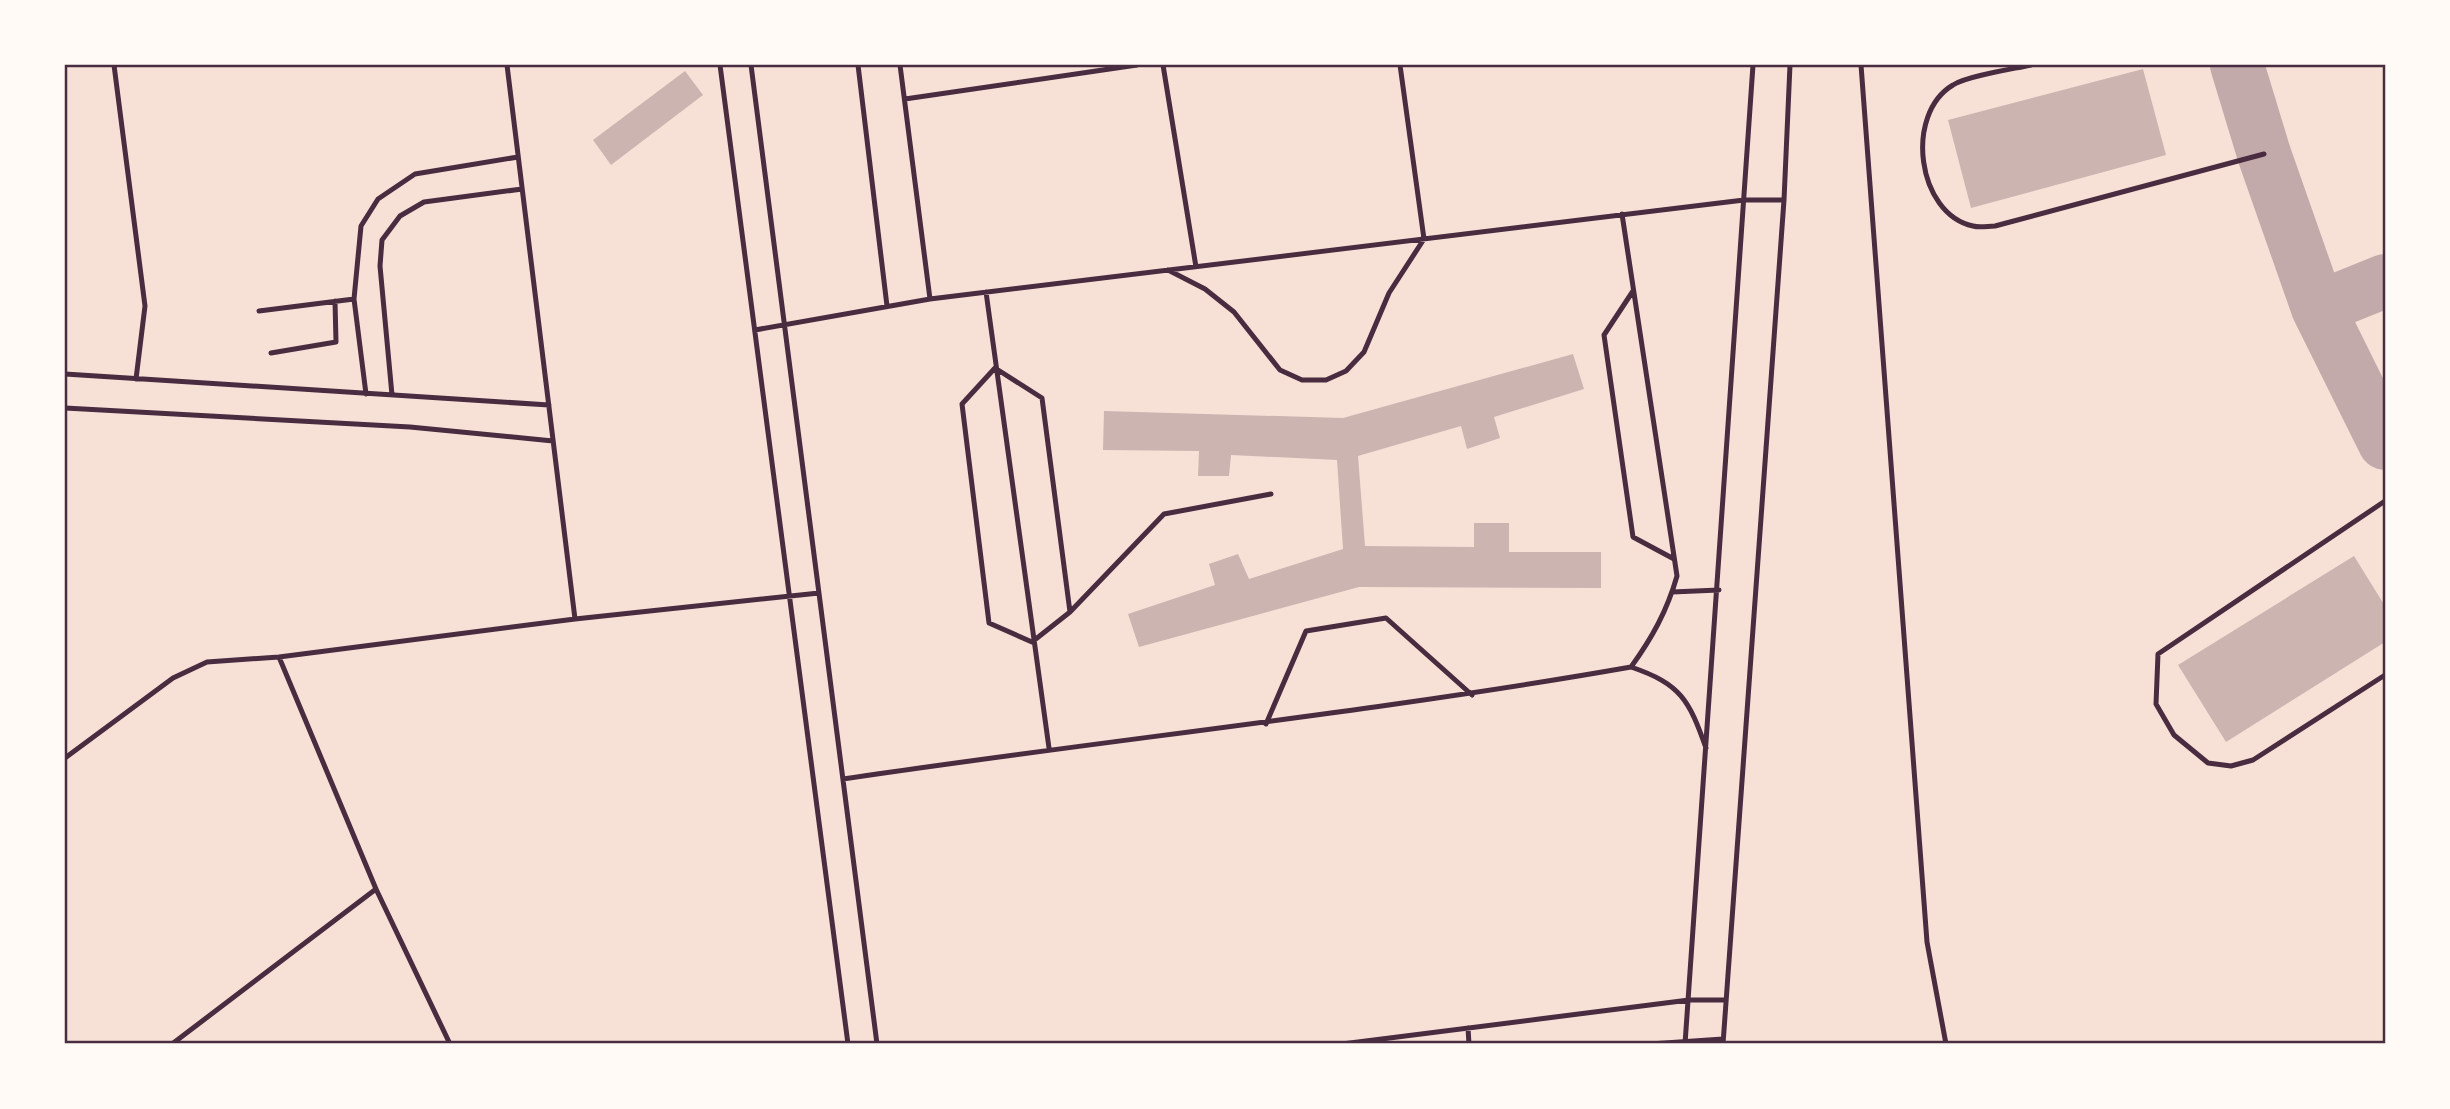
<svg xmlns="http://www.w3.org/2000/svg" width="2450" height="1109" font-family="'PT Sans Narrow',sans-serif">
  <style>
    .lines { fill: none; stroke-linecap: round; stroke-linejoin: round }
    .taxiway { stroke: #c3aaaa; stroke-width: 54 }
    .building { fill: #ccb4b1 }
    .service { stroke: #4a2c40; stroke-width: 5 }
    .neatline { fill: none; stroke: #4a2c40; stroke-width: 2.5 }
  </style>
  <rect width="100%" height="100%" fill="#f7e1d7"/>
  <g class="lines">
    <path class="taxiway" d="M2237 65 2264 154 2318 308 2385 443
      M2318 308 2385 281"/>
  </g>
  <path class="building" d="M2143 69 2166 155 1971 208 1948 120Z
    M685 71 703 95 611 165 593 140Z
    M1573 354 1584 389 1494 417 1500 438 1467 449 1461 426 1358 456 1365 546 1474 547V523H1509V552H1601V588L1359 587 1139 647 1128 614 1215 585 1209 564 1238 554 1249 579 1343 549 1337 460 1231 455 1229 476H1198L1199 451 1103 450 1104 411 1343 418Z
    M2354 556 2385 606V642L2226 742 2178 665Z"/>
  <g class="lines">
    <path class="service" d="M114 65 145 306 136 379
      M507 65 575 619
      M720 65 848 1044
      M751 65 877 1044
      M858 65 887 306
      M900 65 930 299
      M1163 65 1196 267
      M1861 65 1927 942 1946 1044
      M2031 65C2013 69 1967 76 1953 85 1904 114 1917 214 1973 226 1980 228 1988 226 1995 226L2264 154
      M905 99 1137 65
      M1622 214 1677 576C1667 611 1652 638 1631 667
      M1168 270 1205 289 1234 312 1280 370 1302 380H1326L1346 371 1364 352 1389 293 1424 239 1400 65
      M1633 291 1604 335 1633 537 1674 559
      M986 292 1049 748
      M259 311 354 299
      M755 330 930 299 1744 200H1784
      M271 353 336 342 335 301
      M995 368 1042 398 1070 612 1032 642 989 623 962 404Z
      M65 374 549 405
      M366 394 354 299 361 226 378 199 415 174 518 157
      M392 395 380 266 382 240 400 216 424 202 522 189
      M65 408 410 427 553 441
      M2385 501 2158 654 2156 704 2174 735 2208 763 2231 766 2253 760 2385 675
      M1672 592 1719 590
      M1070 612 1164 514 1271 494
      M279 657 376 889 450 1044
      M1266 724 1306 631 1386 618 1472 695
      M65 758 173 678 207 662 279 657 575 619 819 593
      M843 779C1105 740 1369 713 1631 667 1681 684 1689 700 1706 748
      M1468 1028 1469 1044
      M172 1044 376 889
      M1342 1044 1689 1000H1726
      M1650 1044 1723 1039
      M1685 1044 1753 65
      M1723 1044 1784 200 1790 65"/>
  </g>
  <rect width="2450" height="1109" fill="none" stroke="#fffaf5" stroke-width="133"/>
  <rect x="66" y="66" width="2318" height="976" class="neatline"/>
</svg>
